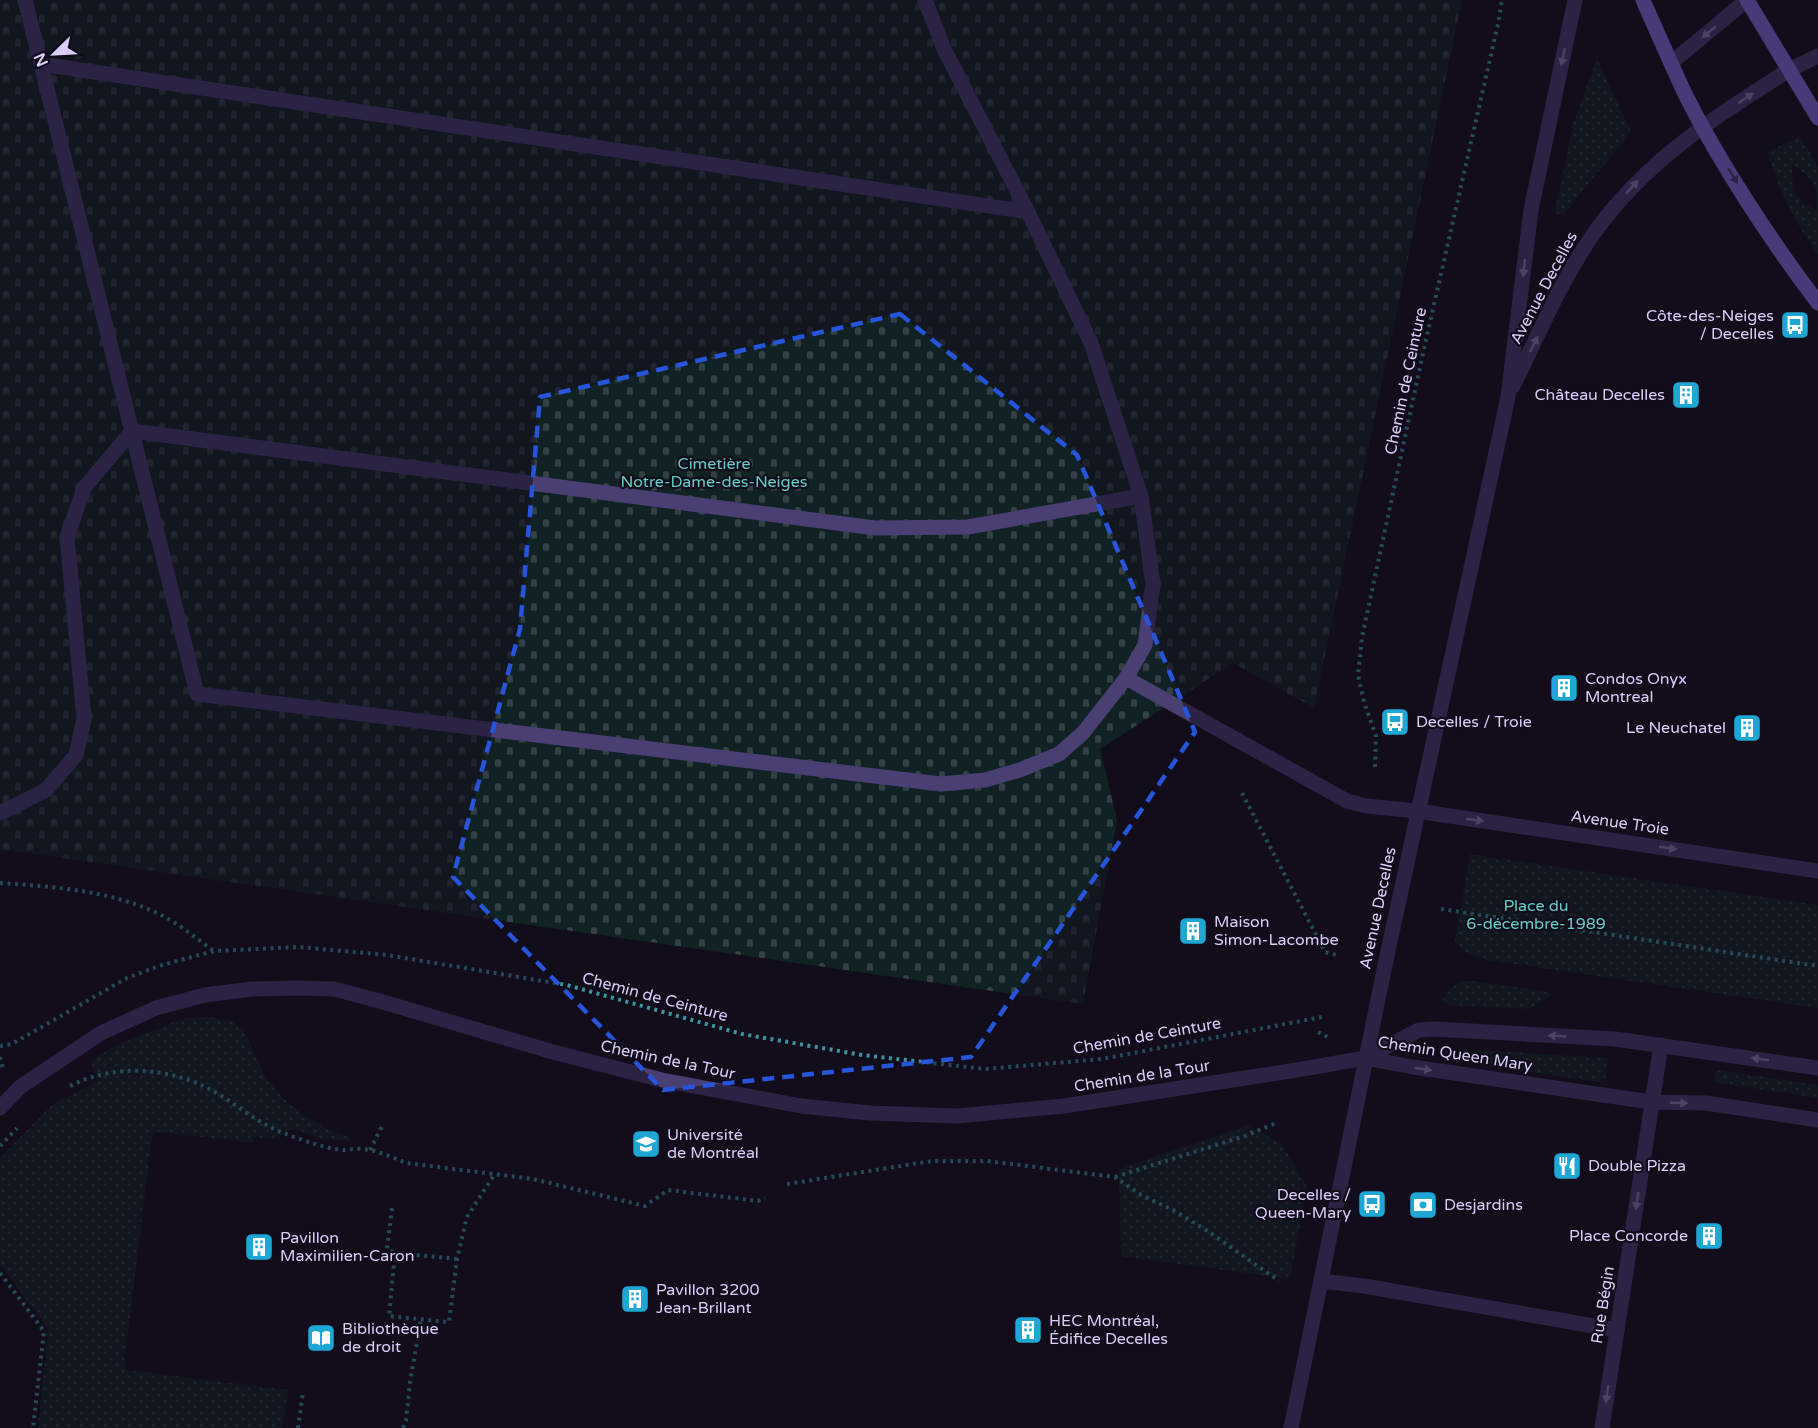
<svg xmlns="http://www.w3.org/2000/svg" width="1818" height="1428" font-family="'Varela Round',sans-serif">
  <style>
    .grass { fill: url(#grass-dots); fill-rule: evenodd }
    .cemetery { fill: url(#cemetery-stones) }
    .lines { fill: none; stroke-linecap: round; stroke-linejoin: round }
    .path { stroke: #3c959e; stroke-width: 4; stroke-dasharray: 3 4.5; stroke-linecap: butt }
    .service { stroke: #493f73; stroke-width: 15 }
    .minor { stroke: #493f73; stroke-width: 15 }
    .tertiary { stroke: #493f73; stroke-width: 15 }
    .secondary { stroke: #8772eb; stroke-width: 15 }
    .oneway { fill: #9186b6 }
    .oneway2 { fill: #473a79 }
    .marked { fill: none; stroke: #2654da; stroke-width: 4.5; stroke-dasharray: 12 8; stroke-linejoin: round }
    .labels { text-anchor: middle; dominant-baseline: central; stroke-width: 4.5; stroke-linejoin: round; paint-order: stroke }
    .street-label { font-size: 16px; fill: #d9cef8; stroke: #120d1b }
    .poi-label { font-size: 16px; fill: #d9cef8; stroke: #120d1b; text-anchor: start }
    .park-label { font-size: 16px; fill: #65cdc3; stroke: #120d1b }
  </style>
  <defs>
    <pattern id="grass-dots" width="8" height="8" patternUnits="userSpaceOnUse" patternTransform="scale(1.5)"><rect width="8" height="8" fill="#112224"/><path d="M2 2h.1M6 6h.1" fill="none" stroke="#334145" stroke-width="1.8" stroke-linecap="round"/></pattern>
    <pattern id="cemetery-stones" width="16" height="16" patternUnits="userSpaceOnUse" patternTransform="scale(1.5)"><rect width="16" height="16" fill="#112224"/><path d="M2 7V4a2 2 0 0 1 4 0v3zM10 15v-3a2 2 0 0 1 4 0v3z" fill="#334145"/></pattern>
  </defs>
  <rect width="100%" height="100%" fill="#120d1b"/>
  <path class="grass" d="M1597 58 1631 132 1564 214 1558 215 1555 210 1574 121Z
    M1800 136 1818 167V255C1794 221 1779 192 1768 152ZM1792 165C1814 178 1818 185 1817 211 1793 197 1792 192 1792 165Z
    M1470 854 1818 905V1008L1486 960C1473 955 1462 954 1455 941Z
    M1464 981H1472L1551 992 1550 996 1530 1009 1454 1006 1441 1002C1448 992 1452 983 1464 981Z
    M211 1017 230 1020 243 1029 265 1076 282 1097 301 1113 329 1130 350 1137 349 1141 323 1139 292 1129 275 1139 254 1137 253 1143 157 1132 152 1136 124 1365 128 1370 289 1390 282 1428H38L48 1329 0 1264V1158L53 1104 97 1082 91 1060 119 1044 184 1018Z
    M1444 1048 1608 1058 1605 1083 1442 1059Z
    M1716 1070 1818 1085V1098L1714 1082Z
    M1248 1125 1283 1145 1307 1187 1290 1279 1121 1256 1119 1169Z"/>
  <path class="cemetery" d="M0 0H1462L1314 708 1233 663 1100 749 1117 820 1083 1004 0 849Z"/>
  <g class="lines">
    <path class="path" d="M1375 767 1376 736 1364 702 1358 675 1362 637 1425 344 1498 24 1502 0
      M1242 793 1325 952 1336 955
      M0 883C56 887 110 890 161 915 179 924 197 939 214 951
      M1441 909 1818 966
      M1318 1032 1331 1039
      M0 1046 12 1044 127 978 162 965 214 951 299 947 387 955 567 985 742 1034 862 1055 985 1069 1102 1059 1322 1017
      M0 1057 3 1069
      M70 1086C115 1063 171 1067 215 1092 239 1106 260 1125 286 1134 304 1140 325 1149 344 1150 350 1150 356 1148 362 1149 377 1150 392 1157 406 1163L533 1179 645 1206 668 1190 758 1201 765 1198
      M0 1146 17 1128
      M370 1150 382 1126
      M1115 1177 1245 1136 1276 1123
      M787 1184 932 1161H987L1115 1177 1141 1195 1173 1210 1209 1232 1279 1281
      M392 1208 387 1249 395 1253
      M457 1259 395 1253 389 1316 449 1322 457 1259 467 1217 494 1175
      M0 1273 44 1331 33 1428
      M298 1428 303 1392
      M403 1428 406 1421 410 1382 421 1319"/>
    <path class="service" d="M25 0 197 694 941 784 985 780 1020 770 1059 754 1083 733 1126 678 1145 645 1153 584 1141 496 1091 343 1028 212 944 49 925 0
      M1671 63 1747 0
      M41 64 1028 212
      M1789 70 1818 56
      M1126 678 1347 801 1366 806 1417 811
      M0 813 46 790 76 755 84 719 67 537 84 488 132 431 875 528 968 527 1141 496
      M0 1108 20 1087 101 1033 156 1008 205 995 252 989 299 988 334 989 376 1000 553 1052 662 1080 801 1106 870 1113 957 1116 1064 1106 1297 1070 1365 1058
      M1321 1281 1364 1286 1617 1330"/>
    <path class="minor" d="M1417 811 1818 871
      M1602 1428 1661 1045"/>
    <path class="tertiary" d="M1513 386C1539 334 1561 280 1594 233 1647 159 1714 118 1789 70
      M1365 1058 1419 1030 1433 1029 1615 1039 1818 1068
      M1365 1058 1413 1067 1651 1102 1706 1103 1818 1120
      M1291 1428 1385 965 1508 397 1531 210 1575 0"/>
    <path class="secondary" d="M1643 0C1657 32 1671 64 1686 96 1721 165 1771 241 1818 303
      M1747 0 1818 118"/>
  </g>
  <defs><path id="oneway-solid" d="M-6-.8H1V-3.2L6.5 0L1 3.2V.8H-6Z" transform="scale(1.5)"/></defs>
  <g class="oneway">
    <use href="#oneway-solid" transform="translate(1709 32) rotate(140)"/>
    <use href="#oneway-solid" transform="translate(1563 57) rotate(102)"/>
    <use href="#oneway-solid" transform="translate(1746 98) rotate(-33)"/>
    <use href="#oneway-solid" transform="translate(1632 187) rotate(-48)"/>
    <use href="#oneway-solid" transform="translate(1524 268) rotate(97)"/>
    <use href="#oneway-solid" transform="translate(1534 344) rotate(-64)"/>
    <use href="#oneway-solid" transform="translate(1475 820) rotate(8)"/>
    <use href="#oneway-solid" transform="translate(1668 848) rotate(8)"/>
    <use href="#oneway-solid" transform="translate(1557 1036) rotate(-177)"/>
    <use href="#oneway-solid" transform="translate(1760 1059) rotate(-172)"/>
    <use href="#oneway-solid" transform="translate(1423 1069) rotate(9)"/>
    <use href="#oneway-solid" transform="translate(1679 1103) rotate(2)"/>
    <use href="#oneway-solid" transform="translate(1637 1201) rotate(99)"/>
    <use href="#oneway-solid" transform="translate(1607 1394) rotate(99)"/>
  </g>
  <use class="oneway2" href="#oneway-solid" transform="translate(1733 176) rotate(58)"/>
  <path d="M0 0H1818V1428H0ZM900 314 1077 455 1195 732 971 1057 663 1090 453 877 520 629 540 397Z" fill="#120d1b" fill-opacity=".55" fill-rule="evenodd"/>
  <path class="marked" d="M900 314 1077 455 1195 732 971 1057 663 1090 453 877 520 629 540 397Z"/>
  <defs>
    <g id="bus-square" transform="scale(1.5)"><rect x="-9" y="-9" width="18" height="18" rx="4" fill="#1ea7d5" stroke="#120d1b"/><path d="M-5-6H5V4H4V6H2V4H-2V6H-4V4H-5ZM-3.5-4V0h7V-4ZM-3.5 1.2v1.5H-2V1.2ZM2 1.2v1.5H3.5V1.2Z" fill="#fff"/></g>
    <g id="building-square" transform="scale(1.5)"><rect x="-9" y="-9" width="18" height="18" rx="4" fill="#1ea7d5" stroke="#120d1b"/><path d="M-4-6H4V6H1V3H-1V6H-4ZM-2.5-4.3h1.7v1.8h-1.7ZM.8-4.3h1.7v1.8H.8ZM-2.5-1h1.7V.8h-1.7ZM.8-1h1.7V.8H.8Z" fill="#fff"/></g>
    <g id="university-square" transform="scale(1.5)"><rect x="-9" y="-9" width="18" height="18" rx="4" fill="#1ea7d5" stroke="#120d1b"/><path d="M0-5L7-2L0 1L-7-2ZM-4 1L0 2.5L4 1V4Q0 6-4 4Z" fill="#fff"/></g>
    <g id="restaurant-square" transform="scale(1.5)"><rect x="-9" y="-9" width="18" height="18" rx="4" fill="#1ea7d5" stroke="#120d1b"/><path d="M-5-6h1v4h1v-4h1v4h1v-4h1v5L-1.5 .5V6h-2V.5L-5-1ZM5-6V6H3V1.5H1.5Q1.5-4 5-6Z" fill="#fff"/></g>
    <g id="bank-square" transform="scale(1.5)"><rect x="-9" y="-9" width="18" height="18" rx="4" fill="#1ea7d5" stroke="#120d1b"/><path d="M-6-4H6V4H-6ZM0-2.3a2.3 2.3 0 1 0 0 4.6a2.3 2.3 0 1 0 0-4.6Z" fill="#fff"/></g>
    <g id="library-square" transform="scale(1.5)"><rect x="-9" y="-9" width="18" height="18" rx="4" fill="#1ea7d5" stroke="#120d1b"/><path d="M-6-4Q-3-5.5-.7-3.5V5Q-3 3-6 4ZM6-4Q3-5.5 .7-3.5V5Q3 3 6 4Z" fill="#fff"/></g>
  </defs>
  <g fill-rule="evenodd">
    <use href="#bus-square" x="1795" y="325"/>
    <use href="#building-square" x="1686" y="395"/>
    <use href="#building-square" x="1564" y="688"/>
    <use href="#bus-square" x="1395" y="722"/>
    <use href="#building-square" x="1747" y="728"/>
    <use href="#building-square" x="1193" y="931"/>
    <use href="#university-square" x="646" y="1144"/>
    <use href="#restaurant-square" x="1567" y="1166"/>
    <use href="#bus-square" x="1372" y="1204"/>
    <use href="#bank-square" x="1423" y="1205"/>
    <use href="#building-square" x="1709" y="1236"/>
    <use href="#building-square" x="259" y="1247"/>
    <use href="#building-square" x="635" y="1299"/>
    <use href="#building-square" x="1028" y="1330"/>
    <use href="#library-square" x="321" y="1338"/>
  </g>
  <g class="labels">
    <g class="street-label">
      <text transform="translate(1544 288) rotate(-62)">Avenue Decelles</text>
      <text transform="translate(1406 381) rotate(-78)">Chemin de Ceinture</text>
      <text transform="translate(1620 823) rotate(8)">Avenue Troie</text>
      <text transform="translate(1378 908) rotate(-78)">Avenue Decelles</text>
      <text transform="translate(655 997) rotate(15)">Chemin de Ceinture</text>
      <text transform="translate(1147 1036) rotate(-10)">Chemin de Ceinture</text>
      <text transform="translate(1455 1054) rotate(9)">Chemin Queen Mary</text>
      <text transform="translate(668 1060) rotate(12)">Chemin de la Tour</text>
      <text transform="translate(1142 1076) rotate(-9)">Chemin de la Tour</text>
      <text transform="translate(1603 1305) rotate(-81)">Rue Bégin</text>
    </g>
    <g class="poi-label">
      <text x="1774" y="316" text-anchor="end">Côte-des-Neiges<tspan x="1774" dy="18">/ Decelles</tspan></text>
      <text x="1665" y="395" text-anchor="end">Château Decelles</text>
      <text x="1585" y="679">Condos Onyx<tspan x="1585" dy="18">Montreal</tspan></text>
      <text x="1416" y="722">Decelles / Troie</text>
      <text x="1726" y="728" text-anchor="end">Le Neuchatel</text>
      <text x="1214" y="922">Maison<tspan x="1214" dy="18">Simon-Lacombe</tspan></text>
      <text x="667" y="1135">Université<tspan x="667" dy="18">de Montréal</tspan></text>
      <text x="1588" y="1166">Double Pizza</text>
      <text x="1351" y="1195" text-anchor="end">Decelles /<tspan x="1351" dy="18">Queen-Mary</tspan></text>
      <text x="1444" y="1205">Desjardins</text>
      <text x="1688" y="1236" text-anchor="end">Place Concorde</text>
      <text x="280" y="1238">Pavillon<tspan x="280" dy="18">Maximilien-Caron</tspan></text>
      <text x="656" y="1290">Pavillon 3200<tspan x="656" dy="18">Jean-Brillant</tspan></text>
      <text x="1049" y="1321">HEC Montréal,<tspan x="1049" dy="18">Édifice Decelles</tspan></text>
      <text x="342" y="1329">Bibliothèque<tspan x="342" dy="18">de droit</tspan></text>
    </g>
    <g class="park-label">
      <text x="714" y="464">Cimetière<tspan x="714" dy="18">Notre-Dame-des-Neiges</tspan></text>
      <text x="1536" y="906">Place du<tspan x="1536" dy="18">6-décembre-1989</tspan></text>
    </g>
  </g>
  <g transform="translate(54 54) rotate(246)" stroke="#120d1b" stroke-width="4.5" paint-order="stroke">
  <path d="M0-4.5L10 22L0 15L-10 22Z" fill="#d9cef8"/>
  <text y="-9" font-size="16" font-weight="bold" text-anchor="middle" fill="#d9cef8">N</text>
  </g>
</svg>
